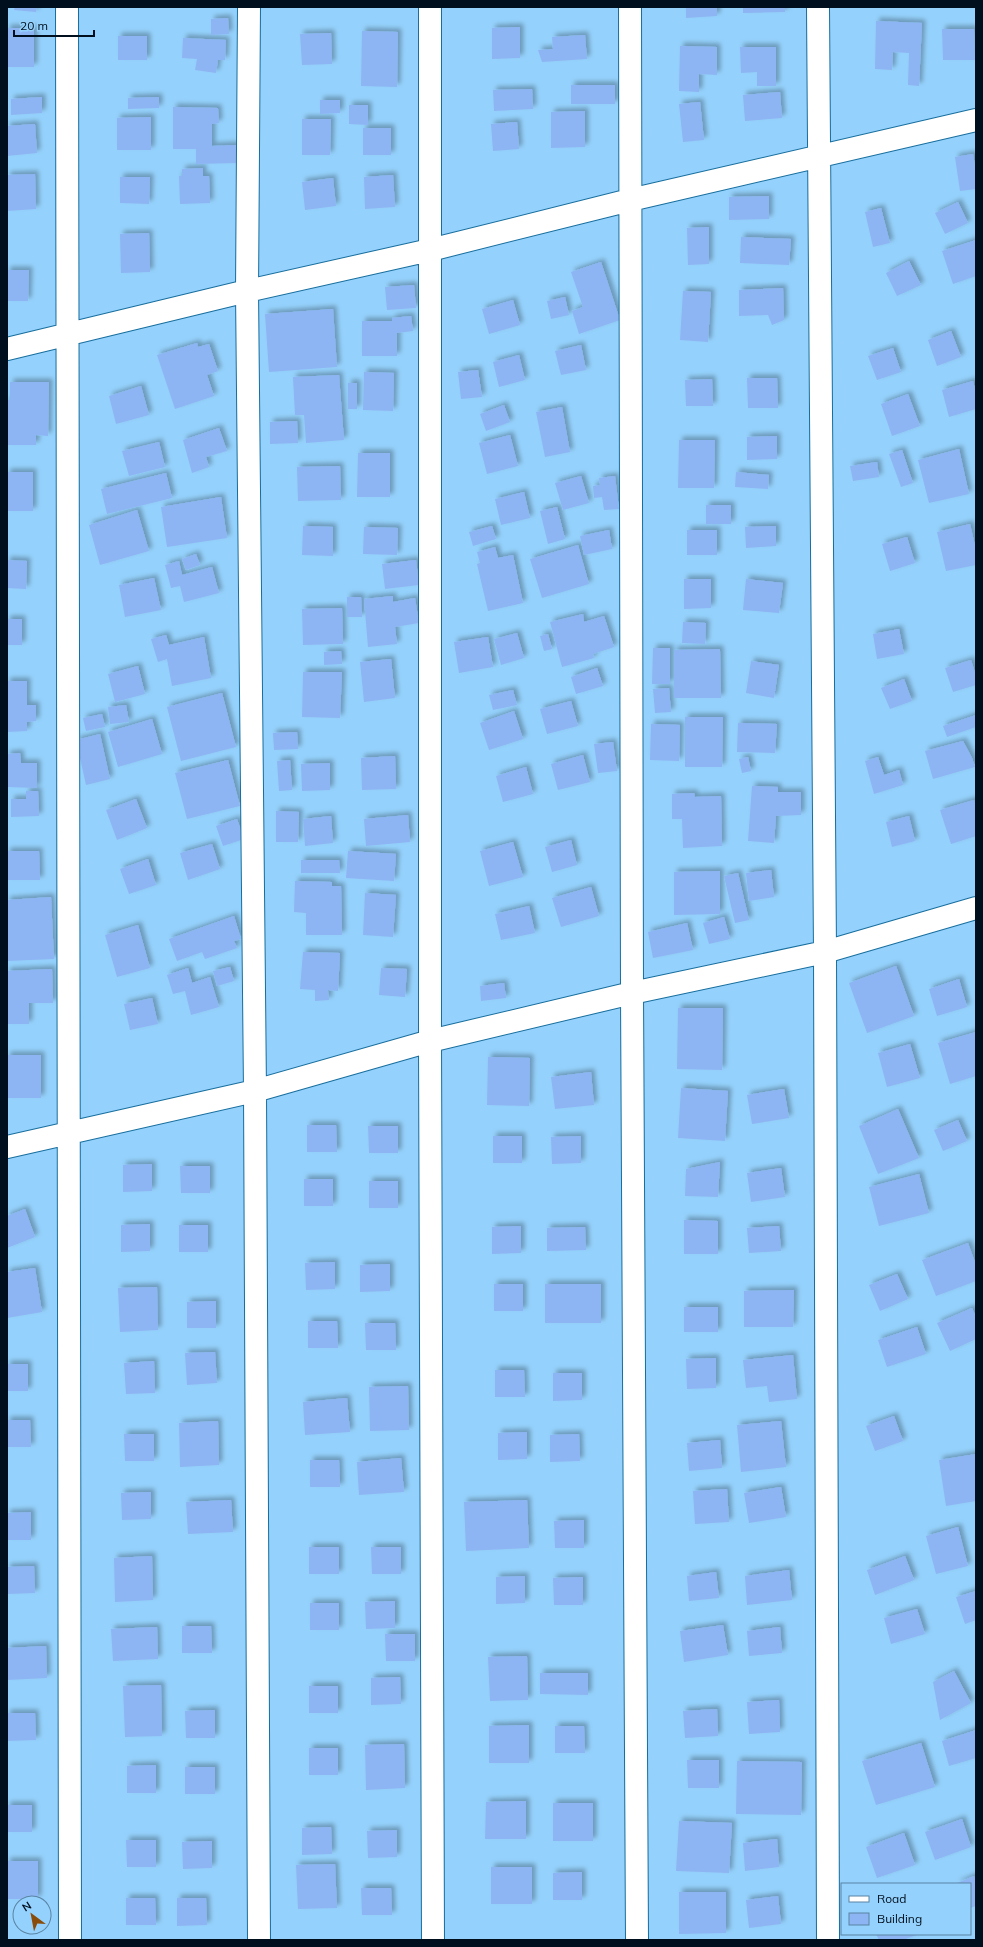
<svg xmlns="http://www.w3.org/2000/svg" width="983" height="1947" font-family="Mulish,sans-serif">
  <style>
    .building { fill: #8eb5f3; filter: url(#shadow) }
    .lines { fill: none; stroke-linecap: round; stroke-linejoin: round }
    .street-casing { stroke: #176e9e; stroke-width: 24 }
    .street { stroke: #fff; stroke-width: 22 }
  </style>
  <defs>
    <filter id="shadow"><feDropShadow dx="3.5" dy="-3.5" stdDeviation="2" flood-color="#0004"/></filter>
  </defs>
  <rect width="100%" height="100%" fill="#94d1fc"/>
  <path class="building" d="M15 7H37L36 12 14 10Z
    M686 7H717V16L686 18Z
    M743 7H785V12L743 13Z
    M228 18 229 34 211 35V19Z
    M876 21 922 23 919 86 908 85 909 53 893 52 892 70 875 69Z
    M520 27V58L492 59V28Z
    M7 28H34V67H7Z
    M942 29H974L975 60H943Z
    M362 31 398 32 397 87 361 86Z
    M331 33 332 64 302 65 300 34Z
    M585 35 587 59 542 62 538 50 553 49 552 37Z
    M118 36H147V60H118Z
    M183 38 226 40 225 60H218L216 73 195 70 197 59 182 58Z
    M680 46 717 47V75L699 74V92L679 91Z
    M740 47H776V86H757V72L741 73Z
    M571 85H615V104H571Z
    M532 89 533 109 494 111 493 90Z
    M780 92 782 118 745 121 743 95Z
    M42 97V113L11 115V99Z
    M159 97V108L128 109V98Z
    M320 100H340V113L320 114Z
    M700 102 704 140 683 142 679 104Z
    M349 105H368V125L349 124Z
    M173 107 218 108 219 123 212 124V146L236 145 237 163 196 164V149H173Z
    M585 111V147L551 148V112Z
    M151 117V150H117V118Z
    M302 119H331L330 155H302Z
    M517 122 519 149 493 151 491 124Z
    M35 124 37 153 7 156V126Z
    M363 128H391V155H363Z
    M973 154 976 172V189L960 191 955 157Z
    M203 168V176H209L210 203 180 204 179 176H182V169Z
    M35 174 36 209 7 211V175Z
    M393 175 395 207 365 209 364 177Z
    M120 177H150L149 204 120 203Z
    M333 178 336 206 305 210 302 182Z
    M769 196V219L729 220V197Z
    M958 202 968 223 945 234 935 213Z
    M881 208 890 243 873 247 865 212Z
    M709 227V264L688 265 687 228Z
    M149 233 150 272 121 273 120 234Z
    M741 237 791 239 789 265 740 263Z
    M976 240V276L953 284 942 251Z
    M909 261 921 285 897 296 886 273Z
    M601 262 620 320 579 334 572 311 583 307 571 272Z
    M7 270H29L28 301H7Z
    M414 285 416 308 387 310 385 287Z
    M783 288 784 320 772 325 768 315 739 316V290Z
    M683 291 711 292 708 342 680 340Z
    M565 297 569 315 551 319 547 301Z
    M513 300 520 325 489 334 482 309Z
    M333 309 337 367 269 372 265 314Z
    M411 316 413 331 397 333V356H362V321H392V318Z
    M951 331 961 357 937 366 928 340Z
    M197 343 198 347 209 344 218 371 207 375 214 396 175 409 157 355Z
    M581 345 586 370 561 375 555 351Z
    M893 348 901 372 877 380 868 356Z
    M519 355 525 380 499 387 493 362Z
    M478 370 482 397 461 399 458 372Z
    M364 372 394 373 393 411 363 410Z
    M339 375 344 440 306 443 304 415H295L293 377Z
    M747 378H777L778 408H748Z
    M712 379 713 406H686L685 380Z
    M973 381 976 393V409L949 417 942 390Z
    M10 382H49L48 436 36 435V445H7V400H10Z
    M348 383H357V409H348Z
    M141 386 149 415 116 424 109 396Z
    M908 394 920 426 892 436 881 404Z
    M504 405 510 422 486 431 480 414Z
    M562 407 570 452 545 457 536 412Z
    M297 421 298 443 270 444V422Z
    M219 428 227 451 206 457 209 467 192 473 183 440Z
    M510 435 518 466 487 474 479 443Z
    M777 436V459L747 460V437Z
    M679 440H715L714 488H678Z
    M159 442 165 467 129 476 122 451Z
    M959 449 969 494 929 503 918 460Z
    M902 450 913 483 901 487 889 454Z
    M358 453H390V497H357Z
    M877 462 879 477 853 481 850 466Z
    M340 466 341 500 298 501 297 467Z
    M7 472H33V511H7Z
    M736 472 769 475 768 489 735 487Z
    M166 473 172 498 107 514 101 489Z
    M581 476 589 503 563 510 555 483Z
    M615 476 619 509 604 510 602 497 594 498 593 486 600 485 599 478Z
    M524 492 530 518 501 525 495 499Z
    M221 497 227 538 167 547 161 507Z
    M706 505H731V524H706Z
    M557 507 565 539 548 544 540 511Z
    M137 510 149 551 100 565 89 525Z
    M970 524 976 550V565L946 571 937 532Z
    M303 526 333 527V556L302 555Z
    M492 526 496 539 473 546 469 532Z
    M776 526V546L746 548 745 527Z
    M364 527 398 528 397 555 363 554Z
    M609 530 612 549 584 555 580 536Z
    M687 530H717V555H687Z
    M907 537 915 563 890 571 882 544Z
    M578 545 589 584 542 598 530 559Z
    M495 547 498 558 513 555 523 603 488 611 477 564 480 563 477 552Z
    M196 554 200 565 186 570 182 559Z
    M7 560 27 561 26 589 7 588Z
    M416 560 419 585 385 589 382 564Z
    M179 561 182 575 212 567 219 593 184 602 180 586 171 588 165 565Z
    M154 578 161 610 125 617 119 585Z
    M684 579H711V608L684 609Z
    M746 579 783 583 779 613 743 610Z
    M393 596V602L415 598 419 623 395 627 397 644 368 647 364 599Z
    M347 597H361L362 617H347Z
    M342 608 343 644 303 645 302 609Z
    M583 614 584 622 604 616 614 647 593 654 594 658 562 667 550 622Z
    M7 619H22V645H7Z
    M683 622 706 623 705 644 682 643Z
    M899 629 904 654 877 659 873 634Z
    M517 633 524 658 501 665 494 639Z
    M548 634 552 649 544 651 540 636Z
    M166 635 169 645 204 637 211 678 172 686 167 659 158 662 151 639Z
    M488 637 493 667 459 673 454 642Z
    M653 648H670V684H652Z
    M720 649 721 698H674V650Z
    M341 651 342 664 324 665V652Z
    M391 659 395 698 364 702 360 662Z
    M971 660 976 676V685L953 692 945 668Z
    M751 661 779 665 774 698 746 693Z
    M138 666 145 694 115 702 108 674Z
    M597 668 603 686 576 694 571 677Z
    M303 672H342L340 718 302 717Z
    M904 679 912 701 890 709 881 688Z
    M7 681H27V705H36V721L27 722V731L7 732Z
    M669 688 671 712 655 713 653 689Z
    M513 690 517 705 493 710 489 695Z
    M222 693 236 747 181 761 167 707Z
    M571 701 578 726 547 734 540 709Z
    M126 705 129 722 110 724 108 707Z
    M514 711 523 739 489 750 480 723Z
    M102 714 105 727 86 731 83 718Z
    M976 715V727L947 737 943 726Z
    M685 717H723L722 767H685Z
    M152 719 162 754 118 767 108 732Z
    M738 723 777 724 775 753 737 752Z
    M651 724 680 725 679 761 650 760Z
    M297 732 298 749 274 750 273 733Z
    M100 734 110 779 86 785 76 740Z
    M963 741 972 758 975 767 933 779 925 751Z
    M613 742 617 771 598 773 594 744Z
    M20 753 21 763H37V788L7 787V754Z
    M583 755 590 782 558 790 551 764Z
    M395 756 396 789 362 790 361 758Z
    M748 757 751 771 742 773 739 759Z
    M878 757 884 775 899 770 903 785 874 794 865 761Z
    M228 760 240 806 187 819 175 773Z
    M290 760 292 790 279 791 277 761Z
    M330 763V790L302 791 301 764Z
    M526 767 533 794 503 802 496 776Z
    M752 786 778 787V792H801V815L776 816 774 843 748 841Z
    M26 791H38L39 816 11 817V799H26Z
    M694 793 695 797 721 796 722 846 683 848 682 819H672V794Z
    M136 799 147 828 117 840 106 810Z
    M974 800 976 806V836L951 844 940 810Z
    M276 811 299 812 298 842H276Z
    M408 815 410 842 366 846 364 819Z
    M331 816 333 843 305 846 303 819Z
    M909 816 915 841 892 847 886 822Z
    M237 819 244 839 223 846 216 826Z
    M571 840 577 865 552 872 545 847Z
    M513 842 523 877 489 886 480 851Z
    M212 844 220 869 188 880 180 853Z
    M7 851H39L40 880H7Z
    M348 851 396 854 394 881 346 878Z
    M148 859 156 885 129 894 120 869Z
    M301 860H339L340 873H301Z
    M771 870 774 897 749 901 746 873Z
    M720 871V914L674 915V872Z
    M738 873 749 920 735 923 724 876Z
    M295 881 332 882V886H341L342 935H306V913L294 912Z
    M591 887 599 916 561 927 552 898Z
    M365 893 396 895 393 937 363 935Z
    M51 897 54 959 7 961V900Z
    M529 906 535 933 501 940 495 914Z
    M234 916 241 939 234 941 237 948 205 959 202 952 177 961 169 939Z
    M724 917 730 939 709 944 703 923Z
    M687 923 693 950 653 958 648 932Z
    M138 925 150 968 117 977 105 935Z
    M303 952 340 953 338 991 328 990 329 1000 315 1001V990L300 989Z
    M896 966 914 1016 867 1033 849 983Z
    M230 967 234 981 217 986 213 971Z
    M188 968 192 983 210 977 219 1007 191 1015 185 991 173 994 167 975Z
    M381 968 407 969 405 997 379 995Z
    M52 969 53 1003H29V1024H7V971Z
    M959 979 967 1007 937 1016 929 989Z
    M504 983 506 998 481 1001 480 986Z
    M152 998 158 1024 130 1030 124 1004Z
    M678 1008H723L722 1070 677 1069Z
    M976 1032V1076L950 1084 938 1043Z
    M910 1044 920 1078 887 1087 878 1053Z
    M7 1055H41V1098H7Z
    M488 1057 530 1058 529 1106 487 1105Z
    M591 1072 594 1105 555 1109 551 1077Z
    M681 1088 728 1091 725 1141 678 1138Z
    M784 1089 789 1118 752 1124 747 1095Z
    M898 1109 919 1158 878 1174 859 1126Z
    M958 1120 967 1141 943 1151 934 1130Z
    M307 1125H336L337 1152H307Z
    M368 1126H398V1153H369Z
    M493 1136H522V1163H493Z
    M581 1136V1163L552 1164 551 1137Z
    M720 1162 718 1197 685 1196 686 1169Z
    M152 1164V1191L123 1192V1165Z
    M180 1166H210V1193H181Z
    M781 1168 785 1197 751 1202 747 1173Z
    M919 1174 929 1213 879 1226 869 1187Z
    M304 1179H333V1206H304Z
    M369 1181H398V1208H369Z
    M25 1209 35 1237 7 1248V1216Z
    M684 1220 718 1221V1254H684Z
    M150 1224V1251L121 1252V1225Z
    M179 1225H208V1252H179Z
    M521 1226V1253L492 1254V1227Z
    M779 1226 781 1251 749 1253 747 1228Z
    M585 1227 586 1250 547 1251V1228Z
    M968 1243 976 1265V1281L936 1296 922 1260Z
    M335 1262V1289L306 1290 305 1263Z
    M390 1264V1291L360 1292V1265Z
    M35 1268 42 1312 7 1318V1272Z
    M897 1274 908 1299 880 1311 869 1285Z
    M494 1284H523V1311H494Z
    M545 1284H601V1323H545Z
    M157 1287 158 1330 120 1332 118 1288Z
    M794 1290 793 1327H744V1291Z
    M216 1301V1328H187V1302Z
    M684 1307H718V1332H684Z
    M972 1308 976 1317V1339L950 1351 937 1323Z
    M308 1321H337L338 1348H308Z
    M365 1323H395L396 1350H366Z
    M917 1327 926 1354 887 1367 878 1340Z
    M215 1352 217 1383 187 1385 185 1353Z
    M793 1355 797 1399 769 1402 767 1386 746 1388 743 1360Z
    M716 1358V1388L687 1389 686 1359Z
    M154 1361 155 1393 126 1394 124 1363Z
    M7 1364H28V1391H7Z
    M495 1370H524L525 1397H495Z
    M553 1373H582V1400L553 1401Z
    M408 1386 409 1430 370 1431 369 1387Z
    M347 1398 350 1432 305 1435 303 1402Z
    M894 1416 903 1441 875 1451 866 1426Z
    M7 1420H30L31 1447H7Z
    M218 1421 219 1465 180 1467 179 1423Z
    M781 1421 786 1467 741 1472 737 1425Z
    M527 1432V1459L498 1460V1433Z
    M124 1434H154V1461H125Z
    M579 1434 580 1461 550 1462V1435Z
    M720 1440 722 1468 689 1471 687 1443Z
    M976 1454V1501L946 1506 939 1460Z
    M401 1458 404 1492 359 1495 357 1462Z
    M310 1460H339L340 1487H310Z
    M781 1487 786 1517 749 1523 744 1493Z
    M727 1489 729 1522 695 1524 693 1491Z
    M151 1492V1519L122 1520 121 1493Z
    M231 1500 233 1532 188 1534 186 1502Z
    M527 1500 529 1548 466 1551 464 1502Z
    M31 1512V1540H7V1513Z
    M584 1520V1548H555L554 1521Z
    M958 1527 968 1566 936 1574 926 1536Z
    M309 1547H339V1574H309Z
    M371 1547H401V1574H372Z
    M152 1556 153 1600 115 1602 114 1558Z
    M905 1556 914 1580 875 1595 867 1570Z
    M34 1566 35 1593 7 1594V1567Z
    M789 1570 792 1600 747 1605 745 1576Z
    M716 1572 719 1598 689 1601 687 1576Z
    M525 1576V1603L496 1604V1577Z
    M583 1577V1605H554L553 1578Z
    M976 1591V1620L965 1624 956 1597Z
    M395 1601V1628L366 1629 365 1602Z
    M310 1603H339V1630H310Z
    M917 1609 925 1634 891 1644 884 1618Z
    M723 1625 728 1655 684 1662 680 1631Z
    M182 1626H211L212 1653H182Z
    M157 1627 158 1659 113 1661 111 1629Z
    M780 1627 782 1653 749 1656 747 1631Z
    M385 1634H415V1661H386Z
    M46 1646 47 1678 7 1680V1648Z
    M527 1656 528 1700 490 1701 488 1657Z
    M954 1671 971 1703 940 1720 933 1682Z
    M540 1673H588V1695L540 1694Z
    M400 1677 401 1704 371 1705V1678Z
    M161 1685 162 1736 125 1737 123 1686Z
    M309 1686H338V1713H309Z
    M779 1700 780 1732 749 1734 747 1702Z
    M717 1709 718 1736 685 1738 683 1711Z
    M215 1710V1738H186L185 1711Z
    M7 1713H35L36 1740 7 1741Z
    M529 1725V1763H489V1726Z
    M555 1726H584L585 1753H555Z
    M976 1730V1758L949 1766 942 1741Z
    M921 1743 935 1787 876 1805 862 1761Z
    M404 1744 405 1788 366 1790 365 1745Z
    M309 1748H338V1775H309Z
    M687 1760H719V1788H688Z
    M737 1761 802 1762 801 1815 736 1814Z
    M156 1765V1793H127V1766Z
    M185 1767H215V1794H185Z
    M526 1801V1839H485L486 1802Z
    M553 1803H593V1841H553Z
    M7 1805H32V1832H7Z
    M962 1819 971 1847 935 1860 925 1832Z
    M679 1821 732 1823 729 1873 676 1871Z
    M331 1827 332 1854 302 1855V1828Z
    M397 1830V1857L368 1858 367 1831Z
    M904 1833 915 1865 877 1878 866 1847Z
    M777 1839 779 1867 745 1871 743 1843Z
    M126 1840H156V1867H127Z
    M212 1841V1868L183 1869 182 1842Z
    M7 1861H38V1899H7Z
    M335 1864 337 1908 298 1909 296 1865Z
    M491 1867H532V1904H491Z
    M582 1872V1900H553V1873Z
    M974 1876 976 1881V1906L970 1908V1884H955Z
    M361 1888H391L392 1915H362Z
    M679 1892H726V1933L679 1934Z
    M778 1896 781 1924 749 1928 746 1900Z
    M126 1898H155L156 1925H126Z
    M177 1898H206L207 1925 177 1926Z
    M876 1934H919L903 1940H879Z"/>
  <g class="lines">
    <g class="street-casing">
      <path id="street" d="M67 7 70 1940
        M249 7 247 291 255 1091 259 1940
        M430 7V1041L433 1940
        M630 7 632 993 637 1940
        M818 7 825 952 828 1940
        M7 349 247 291 430 250 630 200 976 120
        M7 1147 255 1091 430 1041 632 993 825 952 976 908"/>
    </g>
    <use href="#street" class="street"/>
  </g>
  <rect width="983" height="1947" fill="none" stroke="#000f1d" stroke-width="16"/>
  <rect x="841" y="1883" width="130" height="52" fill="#94d1fc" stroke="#5983a3"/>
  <rect x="849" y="1896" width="20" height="6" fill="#ffffff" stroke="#5983a3"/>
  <text x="877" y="1903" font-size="12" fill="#000f1d">Road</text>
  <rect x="849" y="1913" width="20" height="12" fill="#8eb5f3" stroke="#5983a3"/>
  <text x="877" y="1923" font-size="12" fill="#000f1d">Building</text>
  <g transform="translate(32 1915) rotate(328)"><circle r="19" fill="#94d1fc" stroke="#5983a3"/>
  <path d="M0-3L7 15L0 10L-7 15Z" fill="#894c0b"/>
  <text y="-6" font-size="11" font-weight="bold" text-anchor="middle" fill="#000f1d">N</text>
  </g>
  <path d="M14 30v6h80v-6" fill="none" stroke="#000f1d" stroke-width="2"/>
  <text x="20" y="30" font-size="12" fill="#000f1d" stroke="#94d1fc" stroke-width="3" paint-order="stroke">20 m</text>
</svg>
